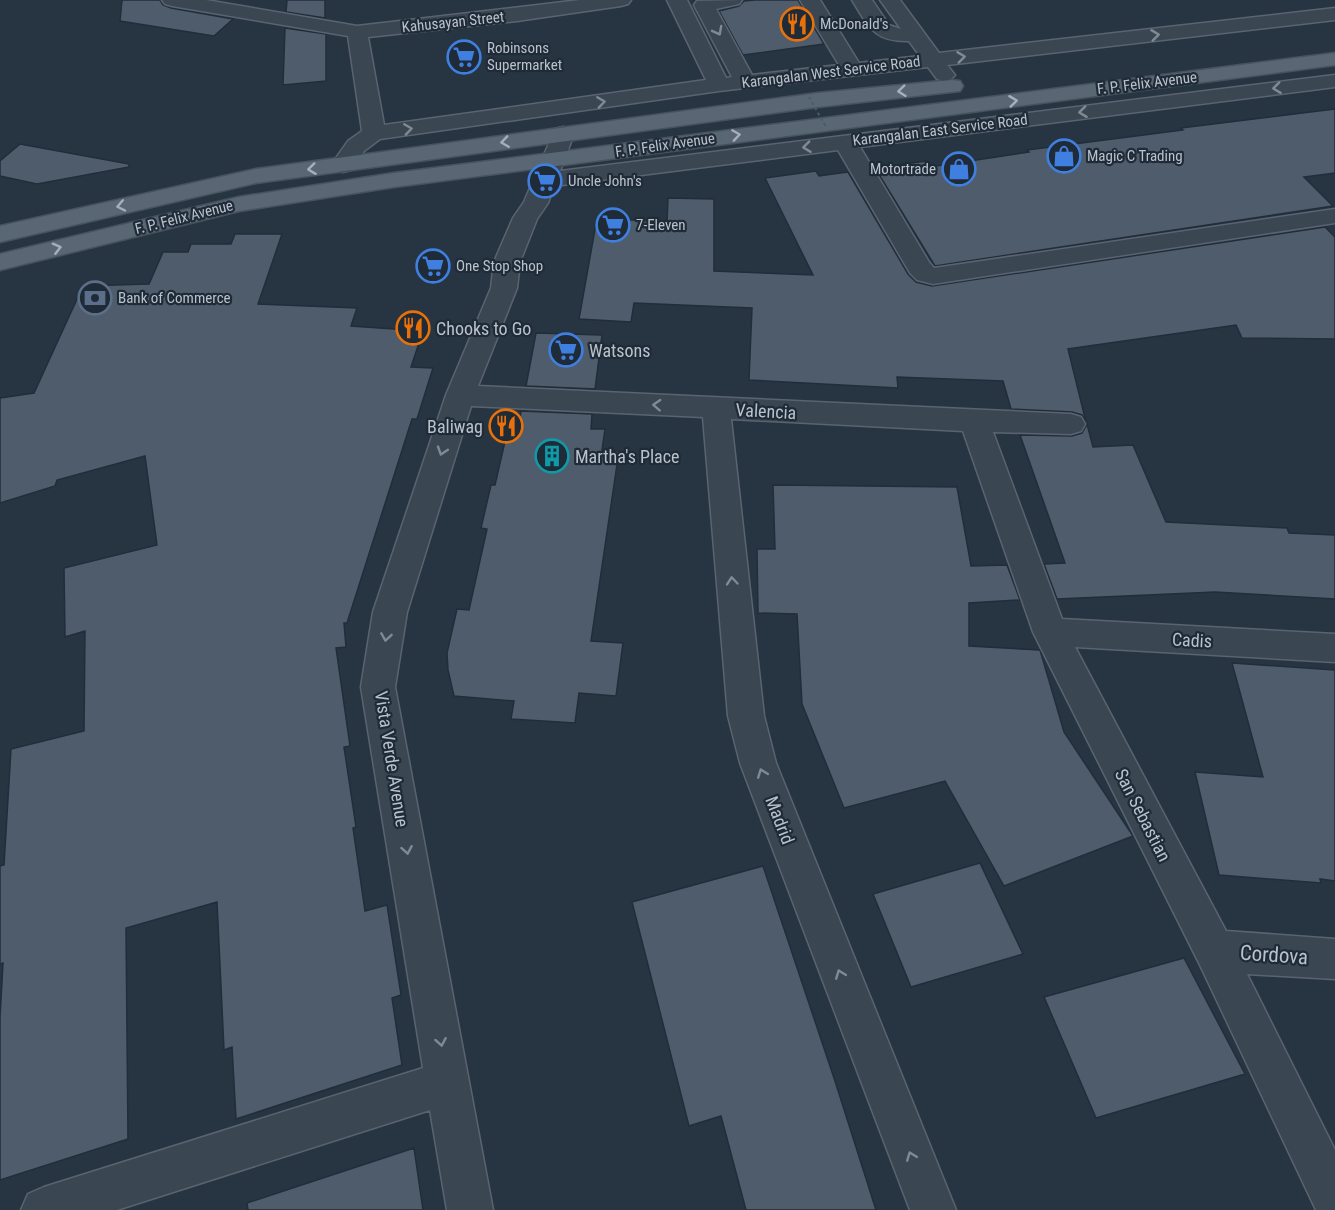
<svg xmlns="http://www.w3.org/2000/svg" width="1335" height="1210" font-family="'Roboto Condensed',sans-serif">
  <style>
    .building { fill: #4e5c6c; stroke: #222d3a; stroke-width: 1.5 }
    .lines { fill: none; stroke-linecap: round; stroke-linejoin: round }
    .minor-casing { stroke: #5a6470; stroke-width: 3 }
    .major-casing { stroke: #48525f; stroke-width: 3 }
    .minor { fill: #3b4653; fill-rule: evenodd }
    .major { fill: #596673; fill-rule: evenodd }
    .path-bridge { stroke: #475f61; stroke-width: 2; stroke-dasharray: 3 3; stroke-linecap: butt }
    .oneway { stroke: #808a96 }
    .oneway2 { stroke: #a6afbb }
    .labels { text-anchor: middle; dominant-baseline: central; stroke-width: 4.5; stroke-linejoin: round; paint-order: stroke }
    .far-street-label { font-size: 15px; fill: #b9c1cd; stroke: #202b38 }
    .far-poi-label { font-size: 15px; fill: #b9c1cd; stroke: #202b38; text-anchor: start }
    .poi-label { font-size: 18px; fill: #b9c1cd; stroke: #202b38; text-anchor: start }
    .street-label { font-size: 18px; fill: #b9c1cd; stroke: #202b38 }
    .near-street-label { font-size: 21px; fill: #b9c1cd; stroke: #202b38 }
  </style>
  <rect width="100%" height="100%" fill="#273543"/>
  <path class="building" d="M122 0H160L163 5 171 8 233 19 214 36 120 21Z
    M287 0H325V18L286 12Z
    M755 0H798L824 44 743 55 719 11 739 6 744 1Z
    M285 28 326 34V81L283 85Z
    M1335 109V173L1304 177 1333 206 935 266 875 168 926 161 930 167 1029 152 1027 150 1183 130 1181 128Z
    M20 144 129 164V167L37 184 0 176V161Z
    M816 171 819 176 848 172 908 274 916 282 932 286 1325 227 1335 237V339L1242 338 1236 325 1068 349 1086 422 1082 415 1072 412 1011 409 1003 381 897 377 898 388 749 380 752 308 634 303 631 322 579 319 597 218 667 222 668 198 714 199V271L813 275 765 178Z
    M235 234H282L258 304 357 308 351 326 423 331 411 367 433 368 417 419H412L347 623H344L346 647 336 648 350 746 344 747 356 827 353 828 365 911 387 905 401 995 392 998 402 1065 236 1119 232 1047 224 1050 217 902 126 928 128 1139 0 1180V1017L3 963 0 964V866L4 865 11 749 84 731 85 631 65 637 64 568 157 545 145 456 57 480 55 486 0 503V398L34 393 83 286 149 284 163 252H188L191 244H231Z
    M536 333 602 335 595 389 526 386Z
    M521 411 592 414 591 429H605L602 450 619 451 591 641 623 643 616 696 579 693 575 723 511 719 514 701 454 696 448 670 447 653 457 609 469 610 487 529 481 528 491 485H495L509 424 519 425Z
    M1087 424 1093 447 1133 445 1166 522 1287 528 1289 533 1335 535V599L1215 592 1057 599 1044 564 1065 563 1020 435 1072 436 1082 433Z
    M773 485 957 487 971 566 1007 565 1020 600 969 603V646L1040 650 1064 732 1133 836 1004 886 945 781 844 808 802 704 797 614 758 613 757 549H775Z
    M1232 663 1335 670V881L1320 879 1321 883 1219 875 1195 772 1263 777Z
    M980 863 1023 954 911 987 873 894Z
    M763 866 835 1081 876 1210H746L721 1116 689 1126 632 902Z
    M1184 958 1245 1074 1096 1118 1044 997Z
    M414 1148 423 1210H248L247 1203Z"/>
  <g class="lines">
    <g class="minor-casing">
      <path id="minor" d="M162 0H206L357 26 580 0H631L628 4 621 6 517 21 368 37 384 125 706 80 667 0H687L726 78 732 77 694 5 697 1 742 0 739 4 716 9 752 75 839 65 800 0H820L859 63 920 56 909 41C874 42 869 27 852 0H872L889 25 901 29 880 0H900L939 53 1335 8V20L947 65 955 75 951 79 944 81 937 79 928 67 719 91 380 139 364 151 351 170 343 172 335 170 331 165 348 141 362 131 348 36 172 6 165 4Z
        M1335 75V87L860 147 929 262 934 268 1335 209V223L933 284 917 280 910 273 838 150 554 186 548 203 537 219 520 262 517 288 478 386 1071 414 1081 417 1085 424 1081 431 1071 434 993 432 1062 619 1335 634V662L1075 647 1226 931 1335 939V979L1247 974 1335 1150V1210H1316L1200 965 1033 632 963 431 731 419 764 716 776 763 956 1210H910L740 763 728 716 703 417 471 406 407 612 395 687 493 1210H447L430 1110 117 1210H21L28 1194 44 1187 423 1068 361 687 373 612 446 395 491 288 494 262 513 218 524 202 555 129 563 127 571 129 574 134 560 171Z"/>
    </g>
    <g class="major-casing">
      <path id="major" d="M1335 53V65L394 187 239 211 0 270V254L239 197 394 173Z
        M952 80 960 81 963 86 960 91 818 107 256 183 0 242V226L256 169 818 93Z"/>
    </g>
    <use href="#minor" class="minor"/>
    <use href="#major" class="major"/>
    <path class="path-bridge" d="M809 97 826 127"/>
  </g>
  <defs><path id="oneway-chevron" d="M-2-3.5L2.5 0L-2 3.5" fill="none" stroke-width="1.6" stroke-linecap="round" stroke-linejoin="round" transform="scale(1.5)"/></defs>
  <g class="oneway">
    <use href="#oneway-chevron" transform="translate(718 31) rotate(62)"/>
    <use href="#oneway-chevron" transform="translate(1155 35) rotate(-7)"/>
    <use href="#oneway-chevron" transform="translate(961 57) rotate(-7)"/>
    <use href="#oneway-chevron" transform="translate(1277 88) rotate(173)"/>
    <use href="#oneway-chevron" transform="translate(601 102) rotate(-8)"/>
    <use href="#oneway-chevron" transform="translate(1083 112) rotate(173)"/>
    <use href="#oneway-chevron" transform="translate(408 129) rotate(-8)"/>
    <use href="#oneway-chevron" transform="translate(807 147) rotate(173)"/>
    <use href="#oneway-chevron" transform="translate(657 405) rotate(-177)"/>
    <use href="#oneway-chevron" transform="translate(442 451) rotate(108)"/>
    <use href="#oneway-chevron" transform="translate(732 581) rotate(-95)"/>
    <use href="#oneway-chevron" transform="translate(386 637) rotate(99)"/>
    <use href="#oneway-chevron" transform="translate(762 773) rotate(-111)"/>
    <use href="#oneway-chevron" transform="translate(407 850) rotate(80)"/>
    <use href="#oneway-chevron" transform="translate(840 974) rotate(-111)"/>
    <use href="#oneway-chevron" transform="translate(441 1042) rotate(80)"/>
    <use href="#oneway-chevron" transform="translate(911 1156) rotate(-111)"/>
  </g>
  <g class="oneway2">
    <use href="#oneway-chevron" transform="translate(902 91) rotate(174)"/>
    <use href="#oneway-chevron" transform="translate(1013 101) rotate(-7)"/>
    <use href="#oneway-chevron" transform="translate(736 135) rotate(-8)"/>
    <use href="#oneway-chevron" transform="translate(505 142) rotate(172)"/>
    <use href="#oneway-chevron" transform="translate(312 169) rotate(173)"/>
    <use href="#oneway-chevron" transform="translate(121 206) rotate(168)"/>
    <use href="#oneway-chevron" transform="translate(57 248) rotate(-14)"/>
  </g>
  <defs>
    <g id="restaurant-ring" transform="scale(1.725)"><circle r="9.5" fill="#202b38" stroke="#e8710a" stroke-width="1.5"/><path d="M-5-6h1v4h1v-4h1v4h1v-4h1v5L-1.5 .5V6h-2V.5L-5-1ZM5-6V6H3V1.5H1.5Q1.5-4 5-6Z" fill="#e8710a"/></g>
    <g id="supermarket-ring" transform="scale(1.725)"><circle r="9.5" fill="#202b38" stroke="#3f7fe0" stroke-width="1.5"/><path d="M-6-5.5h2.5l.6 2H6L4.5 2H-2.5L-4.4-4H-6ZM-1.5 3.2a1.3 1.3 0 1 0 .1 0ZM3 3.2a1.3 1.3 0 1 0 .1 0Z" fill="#3f7fe0"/></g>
    <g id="shop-ring" transform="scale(1.725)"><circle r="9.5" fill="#202b38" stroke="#3f7fe0" stroke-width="1.5"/><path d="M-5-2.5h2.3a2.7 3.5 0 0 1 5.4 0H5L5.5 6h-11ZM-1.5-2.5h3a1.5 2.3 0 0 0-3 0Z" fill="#3f7fe0"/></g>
    <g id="bank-ring" transform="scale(1.725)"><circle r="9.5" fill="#202b38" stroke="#5c6f8a" stroke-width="1.5"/><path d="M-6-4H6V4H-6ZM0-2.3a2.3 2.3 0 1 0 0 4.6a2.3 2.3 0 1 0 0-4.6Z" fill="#5c6f8a"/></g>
    <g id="building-ring" transform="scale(1.725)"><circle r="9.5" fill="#202b38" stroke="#0f9aa8" stroke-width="1.5"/><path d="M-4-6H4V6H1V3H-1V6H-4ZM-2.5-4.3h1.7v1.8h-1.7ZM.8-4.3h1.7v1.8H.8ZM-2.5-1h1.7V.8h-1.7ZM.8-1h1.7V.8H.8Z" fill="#0f9aa8"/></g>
  </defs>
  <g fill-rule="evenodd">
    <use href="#restaurant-ring" x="797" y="24"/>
    <use href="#supermarket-ring" x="464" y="57"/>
    <use href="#shop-ring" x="1064" y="156"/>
    <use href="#shop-ring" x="959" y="169"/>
    <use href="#supermarket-ring" x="545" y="181"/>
    <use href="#supermarket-ring" x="613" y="225"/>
    <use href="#supermarket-ring" x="433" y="266"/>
    <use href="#bank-ring" x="95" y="298"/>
    <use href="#restaurant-ring" x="413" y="328"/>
    <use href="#supermarket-ring" x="566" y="350"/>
    <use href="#restaurant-ring" x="506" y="426"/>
    <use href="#building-ring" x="552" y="456"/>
  </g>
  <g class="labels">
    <g class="far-street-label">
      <text transform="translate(453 22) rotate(-6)">Kahusayan Street</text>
      <text transform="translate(831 72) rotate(-7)">Karangalan West Service Road</text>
      <text transform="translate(1147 83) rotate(-7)">F. P. Felix Avenue</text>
      <text transform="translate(940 130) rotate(-7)">Karangalan East Service Road</text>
      <text transform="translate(665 145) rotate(-8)">F. P. Felix Avenue</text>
      <text transform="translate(184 217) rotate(-14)">F. P. Felix Avenue</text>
    </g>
    <g class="far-poi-label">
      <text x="820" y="24">McDonald's</text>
      <text x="487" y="48">Robinsons<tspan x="487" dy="17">Supermarket</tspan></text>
      <text x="1087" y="156">Magic C Trading</text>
      <text x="936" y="169" text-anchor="end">Motortrade</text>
      <text x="568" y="181">Uncle John's</text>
      <text x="636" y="225">7-Eleven</text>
      <text x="456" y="266">One Stop Shop</text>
      <text x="118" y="298">Bank of Commerce</text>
    </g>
    <g class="poi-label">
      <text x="436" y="328">Chooks to Go</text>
      <text x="589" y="350">Watsons</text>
      <text x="483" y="426" text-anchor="end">Baliwag</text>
      <text x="575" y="456">Martha's Place</text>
    </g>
    <g class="street-label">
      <text transform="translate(766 411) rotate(3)">Valencia</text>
      <text transform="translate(1192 640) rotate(3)">Cadis</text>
      <text transform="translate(392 759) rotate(81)">Vista Verde Avenue</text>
      <text transform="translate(1143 815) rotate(63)">San Sebastian</text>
      <text transform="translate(780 820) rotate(69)">Madrid</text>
    </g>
    <g class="near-street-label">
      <text transform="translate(1274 955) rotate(4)">Cordova</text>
    </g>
  </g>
</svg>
